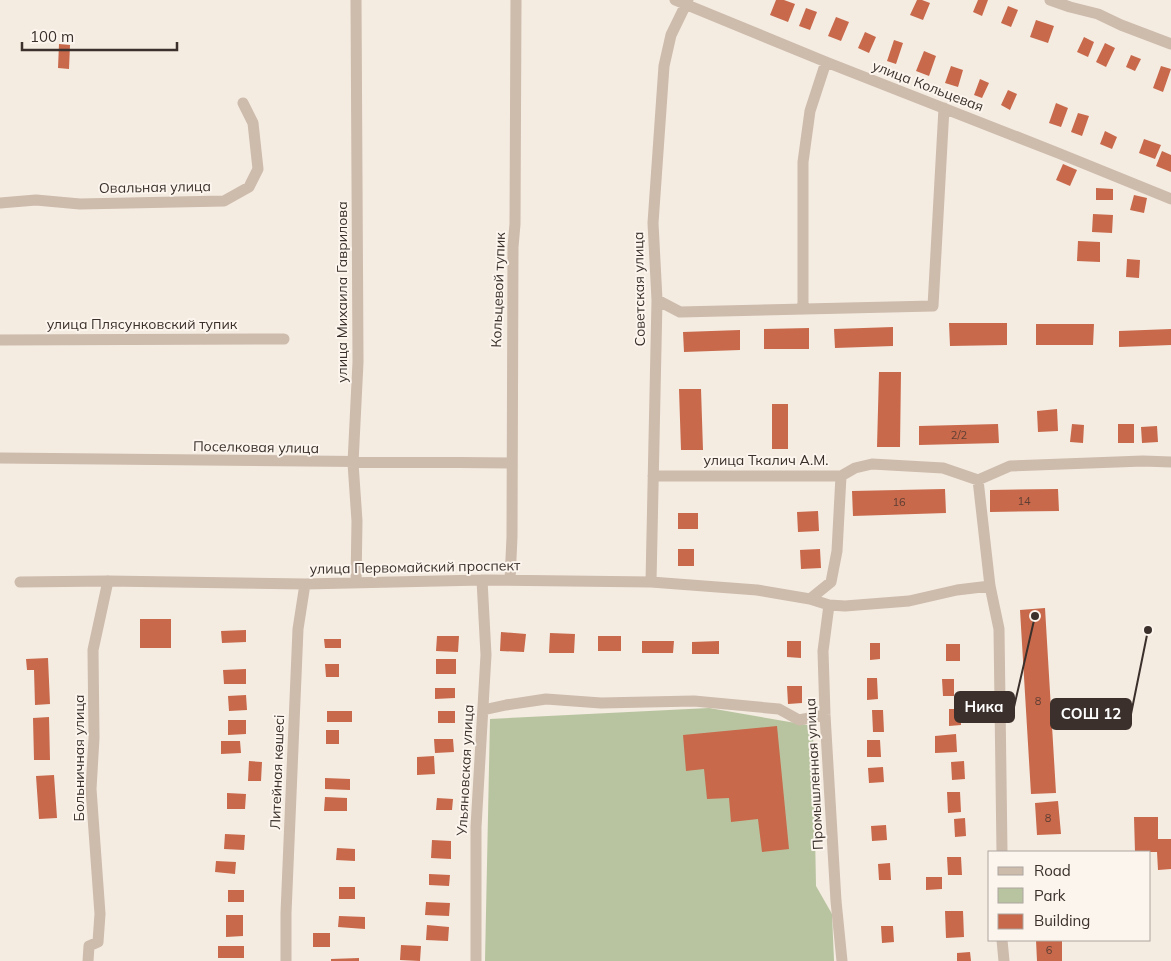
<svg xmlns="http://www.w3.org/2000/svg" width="1171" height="961" font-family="Mulish,sans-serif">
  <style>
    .green { fill: #b8c4a0 }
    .building { fill: #c8694b }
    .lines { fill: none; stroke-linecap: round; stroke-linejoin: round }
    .minor { stroke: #cdbbac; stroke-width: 11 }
    .labels { text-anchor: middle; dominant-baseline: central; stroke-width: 4; stroke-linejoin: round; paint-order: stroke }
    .number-label { font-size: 11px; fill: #5e3e33 }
    .street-label { font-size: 14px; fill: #3b302b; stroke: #fbf5ee }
    .leader { fill: none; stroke: #3b302b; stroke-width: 2 }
    .callout-dot { fill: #3b302b; stroke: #fbf5ee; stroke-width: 2 }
    .callout { fill: #3b302b; stroke: #3b302b; stroke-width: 2 }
    .callout-label { font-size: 15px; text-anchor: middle; font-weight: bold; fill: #fff }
  </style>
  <rect width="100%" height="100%" fill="#f4ebe1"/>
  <path class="green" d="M709 708 813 726 816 886 832 914 834 961H485L490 719Z"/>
  <path class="building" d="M776 0H784L795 4 788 22 770 15Z
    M917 0H922L930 3 923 20 910 15Z
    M978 0H988L982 16 973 12Z
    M1008 6 1018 10 1011 27 1001 23Z
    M806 8 817 12 810 30 799 26Z
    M836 17 849 22 841 41 828 36Z
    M1036 20 1054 26 1048 43 1030 37Z
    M865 32 876 37 869 53 858 48Z
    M1084 37 1094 42 1088 57 1077 52Z
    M894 40 903 43 896 64 887 61Z
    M1105 43 1115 48 1106 67 1096 62Z
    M59 44 70 45 69 69 58 68Z
    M924 51 936 56 929 76 916 71Z
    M1131 55 1141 59 1135 71 1126 67Z
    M951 66 963 70 958 87 945 83Z
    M1161 66 1171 69 1163 92 1153 88Z
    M980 79 989 83 982 98 974 95Z
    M1008 90 1017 94 1010 110 1001 105Z
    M1056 103 1068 108 1061 127 1049 123Z
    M1078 113 1089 116 1082 136 1071 132Z
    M1105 131 1117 137 1112 149 1100 144Z
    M1144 139 1161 145 1155 159 1139 153Z
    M1162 151 1171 155V172L1156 166Z
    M1063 164 1077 170 1070 186 1056 180Z
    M1096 188 1113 189V200H1096Z
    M1134 195 1147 198 1144 213 1130 210Z
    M1093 214 1113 215 1112 233 1092 232Z
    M1078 241 1100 242V262L1077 261Z
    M1127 259 1140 260 1139 278 1126 277Z
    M949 323H1007V345L950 346Z
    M1036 324H1094L1093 345H1036Z
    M893 327V346L835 348 834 329Z
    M809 328V349H764V329Z
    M1171 329V345L1119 347V331Z
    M740 330V350L684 352 683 332Z
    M879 372H901L900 447H877Z
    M679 389H701L703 450H681Z
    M772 404H788V449H772Z
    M1057 409 1058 431 1038 432 1037 411Z
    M998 424 999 443 919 445V426Z
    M1072 424 1084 425 1083 443 1070 442Z
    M1118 424H1134V443H1118Z
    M1157 426 1158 442 1142 443 1141 427Z
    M945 489 946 513 853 516 852 491Z
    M1058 489 1059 511 990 512V490Z
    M818 511 819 531 798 532 797 512Z
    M678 513H698V529H678Z
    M678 549H694V566H678Z
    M820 549 821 568 801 569 800 550Z
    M1045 608 1056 793 1031 794 1020 610Z
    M140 619H171V648H140Z
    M246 630V642L222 643 221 631Z
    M501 632 526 634 524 652 500 651Z
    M550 633 575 634 574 653H549Z
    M437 636H459L458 652 436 651Z
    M598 636H621V651H598Z
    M324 639H341V648H325Z
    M642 641H674L673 653H642Z
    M719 641V654H692V642Z
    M787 641H801V658L787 657Z
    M870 643H880V659L870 660Z
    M946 644H960V661H946Z
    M48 658 50 704 35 705 34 670H27L26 659Z
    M436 659H456V674H436Z
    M325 664H339V677H326Z
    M246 669V684H224L223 670Z
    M867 678H877L878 699 867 700Z
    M942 679H954V696H943Z
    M787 686H802V703L788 704Z
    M435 688H455V698L435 699Z
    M246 695 247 710 229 711 228 696Z
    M949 709H960L961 725 949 726Z
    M872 710H883L884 732H873Z
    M327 711H352V722H327Z
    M438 711H455V723H438Z
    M49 717 50 760H34L33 718Z
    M228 720H246V734L228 735Z
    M777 726 789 849 762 852 758 819 731 822 729 798 707 799 704 769 686 771 683 735Z
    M326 730H339V744H326Z
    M956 734 957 752 935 753V736Z
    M434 739H453L454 752 435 753Z
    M867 740H880L881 757H867Z
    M221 741H240L241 753 221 754Z
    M434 756 435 774 417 775V757Z
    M249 761 262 762 261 781H248Z
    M964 761 965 779 952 780 951 762Z
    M883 767 884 782 869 783 868 768Z
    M54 775 57 818 39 819 36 776Z
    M325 778 350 779V790L325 789Z
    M947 792H960L961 812 948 813Z
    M227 793 246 794 245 809H227Z
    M325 797 347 798V811H324Z
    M437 798 453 799 452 810H436Z
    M1058 801 1061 834 1037 835 1035 803Z
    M1134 817H1158V839H1171V869L1158 870 1157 852H1135Z
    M965 818 966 836 955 837 954 819Z
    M886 825 887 840 872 841 871 826Z
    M225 834 245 835 244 850 224 849Z
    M432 840 451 841V859L431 858Z
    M337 848 355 849V861L336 860Z
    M947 857H961L962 875H948Z
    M216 861 236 862 235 874 215 872Z
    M890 863 891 880H879L878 864Z
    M429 874 450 875 449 886 429 885Z
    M926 877H942V889L926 890Z
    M339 887H355V899H339Z
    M228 890H244V902H228Z
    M426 902 450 903 449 916 425 915Z
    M945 911H963L964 937 946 938Z
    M226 915H243V936L226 937Z
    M339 916 365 917V929L338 927Z
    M427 925 449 927 448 941 426 940Z
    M881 926H893L894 942 882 943Z
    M313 933H330V947H313Z
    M1036 940H1062V961H1037Z
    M401 945 421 946 420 961 400 960Z
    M218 946H244V958H218Z
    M970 952 971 961H957V953Z
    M359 958V961H331V959Z"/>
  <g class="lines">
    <path class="minor" d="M675 0 826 62 1058 153 1171 199
      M1050 0 1070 7 1098 14 1121 25 1171 44
      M0 203 36 200 80 204 224 201 249 187 258 169 253 123 243 103
      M657 300 680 312 933 306 944 108
      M803 308V162L810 111 826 62
      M0 340 284 339
      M0 458 512 463
      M653 476H841L855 468 872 464 943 468 978 480 1010 466 1143 461 1171 462
      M978 480 990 586 999 629 1002 852
      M510 580 512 537 513 247 515 224 516 0
      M20 582 108 581 305 584 482 580 651 582 757 590 810 599 829 605 823 651 825 715 836 901 842 961
      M651 582 657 300 653 223 664 66 671 35 688 0
      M356 583 357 521 353 463 358 362 356 0
      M810 599 831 582 837 551 841 476
      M829 605 845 606 909 601 957 590 990 586
      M483 710 506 705 546 699 601 703 694 701 779 709 799 720 825 715
      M1002 940 1004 961
      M88 961 89 946 98 942 100 914 91 789 94 738 93 650 108 581
      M286 961V913L298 629 305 584
      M476 961V827L486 655 482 580"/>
  </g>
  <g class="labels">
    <g class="number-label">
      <text x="959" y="435">2/2</text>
      <text x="1024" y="501">14</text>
      <text x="899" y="502">16</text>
      <text x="1038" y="701">8</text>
      <text x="1048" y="818">8</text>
      <text x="1049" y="950">6</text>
    </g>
    <g class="street-label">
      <text transform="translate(928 86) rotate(21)">улица Кольцевая</text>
      <text transform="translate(155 187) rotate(-1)">Овальная улица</text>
      <text transform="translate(639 289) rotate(-91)">Советская улица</text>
      <text transform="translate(498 290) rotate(-88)">Кольцевой тупик</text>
      <text transform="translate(342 292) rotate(-90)">улица Михаила Гаврилова</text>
      <text x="142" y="324">улица Плясунковский тупик</text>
      <text transform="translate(256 447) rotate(1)">Поселковая улица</text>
      <text x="766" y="460">улица Ткалич А.М.</text>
      <text transform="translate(415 567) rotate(-1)">улица Первомайский проспект</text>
      <text transform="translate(79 758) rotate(-90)">Больничная улица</text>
      <text transform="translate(465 770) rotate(-87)">Ульяновская улица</text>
      <text transform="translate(277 772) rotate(-88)">Литейная көшесі</text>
      <text transform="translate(814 774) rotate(-93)">Промышленная улица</text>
    </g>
  </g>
  <path class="leader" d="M1035 616L1014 707M1148 630L1131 714"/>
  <g class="callout-dot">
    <circle cx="1035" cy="616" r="5"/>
    <circle cx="1148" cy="630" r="5"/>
  </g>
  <g class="callout">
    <rect x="955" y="692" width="59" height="30" rx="5"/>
    <rect x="1051" y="699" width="80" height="30" rx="5"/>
  </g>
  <g class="callout-label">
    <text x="984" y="712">Ника</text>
    <text x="1091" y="719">СОШ 12</text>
  </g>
  <rect x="988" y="851" width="162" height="90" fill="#fbf5ee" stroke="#aea6a0"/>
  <rect x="998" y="867" width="25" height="8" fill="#cdbbac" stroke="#aea6a0"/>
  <text x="1034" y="876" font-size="15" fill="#3b302b">Road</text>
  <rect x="998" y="888" width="25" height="15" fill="#b8c4a0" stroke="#aea6a0"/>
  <text x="1034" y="901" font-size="15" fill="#3b302b">Park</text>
  <rect x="998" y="914" width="25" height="15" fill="#c8694b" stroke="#aea6a0"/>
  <text x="1034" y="926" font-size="15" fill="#3b302b">Building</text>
  <path d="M22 42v8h155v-8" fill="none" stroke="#3b302b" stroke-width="2.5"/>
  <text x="30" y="42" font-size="15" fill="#3b302b" stroke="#fbf5ee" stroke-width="4" paint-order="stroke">100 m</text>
</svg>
